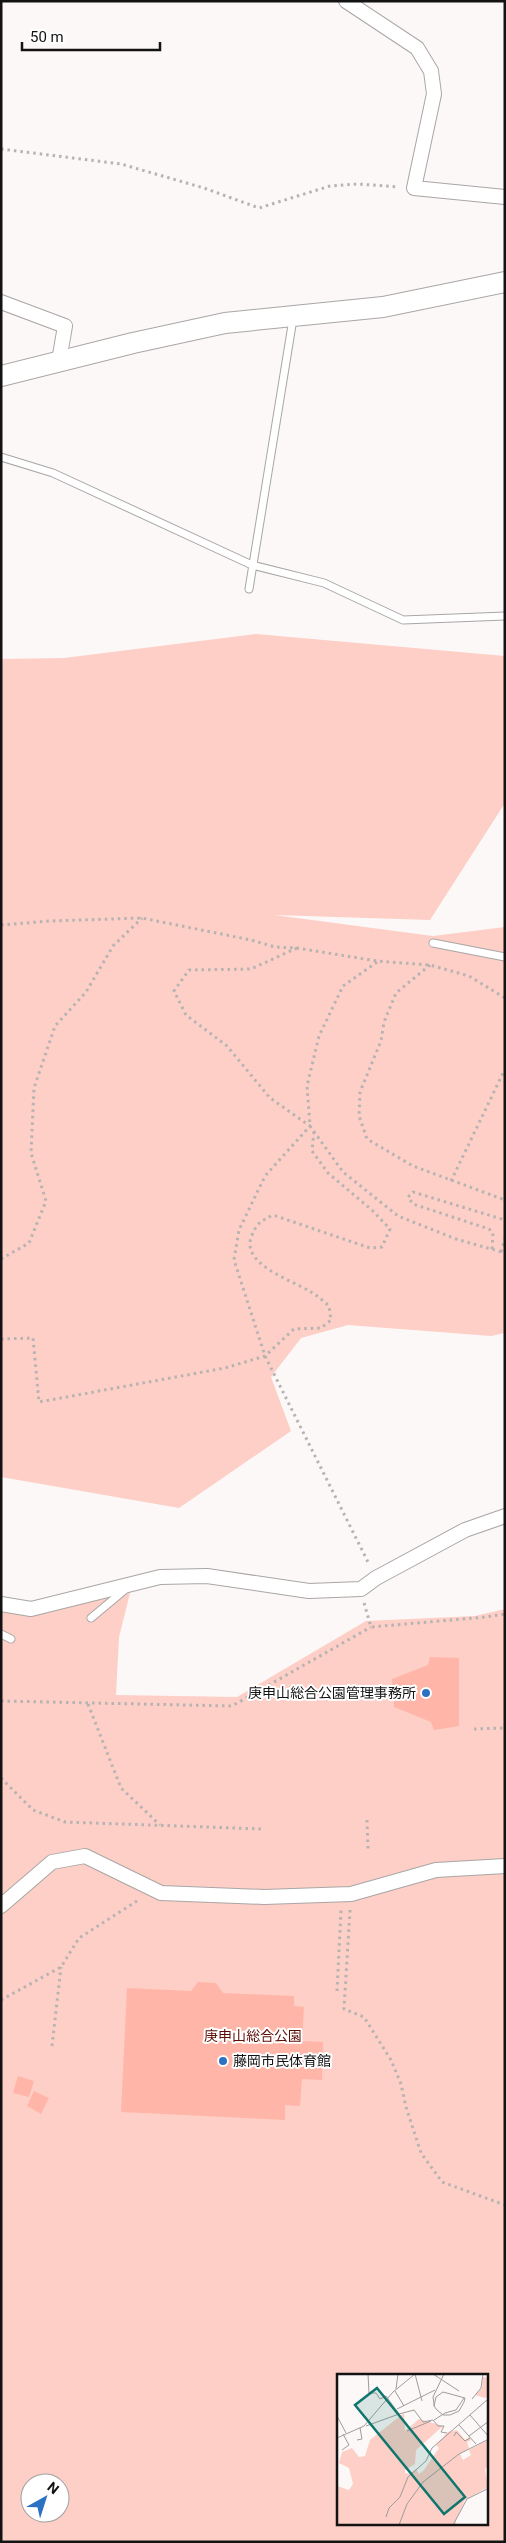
<svg xmlns="http://www.w3.org/2000/svg" width="506" height="2543" font-family="Roboto,'Noto Sans JP',sans-serif">
  <style>
    .green { fill: #fdcfc6; fill-rule: evenodd }
    .building { fill: #ffb6a9 }
    .lines { fill: none; stroke-linecap: round; stroke-linejoin: round }
    .lane-casing { stroke: #a9a6a5; stroke-width: 9 }
    .street-casing { stroke: #a9a6a5; stroke-width: 16 }
    .secondary-casing { stroke: #a9a6a5; stroke-width: 22 }
    .path { stroke: #b6b3b2; stroke-width: 3; stroke-dasharray: 2.5 4; stroke-linecap: butt }
    .lane { stroke: #fff; stroke-width: 7 }
    .street { stroke: #fff; stroke-width: 14 }
    .secondary { stroke: #fff; stroke-width: 20 }
    .poi-dot { fill: #2c72c3; stroke: #fff; stroke-width: 2 }
    .labels { text-anchor: middle; dominant-baseline: central; stroke-width: 4; stroke-linejoin: round; paint-order: stroke }
    .poi-label { font-size: 14px; fill: #141313; stroke: #fff; text-anchor: end }
    .park-label { font-size: 14px; fill: #5b0e05; stroke: #fff }
    .inset-road { fill: none; stroke: #9f9c9c; stroke-width: 1 }
    .view { fill: #0f766e; fill-opacity: 0.15; stroke: #0f766e; stroke-width: 2.5 }
    .inset-edge { fill: none; stroke: #141313; stroke-width: 2.5 }
  </style>
  <rect width="100%" height="100%" fill="#fcf8f7"/>
  <path class="green" d="M256 634 505 656V803L430 920 274 915 433 936 505 927V1333L491 1336 348 1325 301 1338 271 1377 291 1431 179 1508 1 1477V659L64 658Z
    M130 1593 119 1637 116 1695 237 1697 366 1621 475 1616 505 1609V2542H1V1605L27 1616ZM338 2376H487V2524H338ZM30 2483H60V2513H30Z"/>
  <path class="building" d="M430 1657 459 1658V1726L434 1730 431 1722 394 1707 392 1679 428 1665Z
    M198 1982 216 1983 223 1993 294 1996V2006L304 2007 302 2041 323 2042 322 2080 302 2079 300 2106 285 2105V2120L121 2112 127 1988 191 1991Z
    M18 2076 34 2081 29 2097 13 2093Z
    M34 2091 49 2098 41 2114 27 2106Z"/>
  <g class="lines">
    <g class="lane-casing">
      <path id="lane" d="M1 457 53 473 252 565 324 583 403 620 505 616
        M249 589 293 319
        M433 943 505 957
        M91 1618 127 1588
        M1 1634 11 1639"/>
    </g>
    <g class="street-casing">
      <path id="street" d="M346 1 417 48 431 71 434 94 414 188 505 197
        M1 302 65 326 59 361
        M1 1604 31 1609 160 1577 207 1576 309 1591 361 1589 376 1578 465 1530 505 1516
        M1 1906 52 1862 85 1856 161 1893 264 1897 351 1894 436 1870 505 1866"/>
    </g>
    <g class="secondary-casing">
      <path id="secondary" d="M1 376 133 343 225 323 383 307 505 282"/>
    </g>
    <path class="path" d="M1 149 121 164 204 188 259 208 330 186 358 184 399 187
      M1 925 50 921 142 918 251 940 275 947 297 948 377 961 430 965 469 976 505 998
      M297 948 251 969 189 970 174 991 186 1015 227 1046 270 1098 310 1126 265 1176 239 1230 234 1260 265 1356 369 1564
      M377 962 343 986 319 1036 307 1086 310 1126 343 1172 398 1216 456 1239 505 1253
      M430 965 396 993 384 1022 381 1041 360 1092 359 1116 367 1139 413 1166 505 1200
      M451 1181 505 1069
      M492 1249 493 1233 489 1229 413 1204 408 1197 413 1192 505 1220
      M501 1252 505 1238
      M1 1259 29 1243 46 1201 31 1153 34 1088 55 1026 86 992 113 946 142 918
      M1 1339 33 1338 39 1402 225 1368 265 1356 294 1329 321 1328 331 1320 329 1306C323 1301 317 1295 311 1292 292 1280 239 1264 252 1235 257 1223 261 1221 273 1215L370 1248 382 1247 390 1229 373 1211 328 1173 312 1151 314 1131
      M364 1603 371 1627 486 1617 505 1614
      M1 1701 232 1706 371 1627
      M88 1704 121 1788 160 1825
      M474 1729 505 1728
      M1 1778 33 1810 65 1822 263 1829
      M367 1820 368 1849
      M350 1910 344 2009 364 2017 391 2060 401 2084 406 2107 421 2153 442 2182 505 2205
      M337 1991 341 1910
      M1 2000 61 1967 79 1938 140 1899
      M52 2046 61 1967"/>
    <use href="#lane" class="lane"/>
    <use href="#street" class="street"/>
    <use href="#secondary" class="secondary"/>
  </g>
  <g class="poi-dot">
    <circle cx="426" cy="1693" r="5"/>
    <circle cx="223" cy="2061" r="5"/>
  </g>
  <g class="labels">
    <g class="poi-label">
      <text x="416" y="1693">庚申山総合公園管理事務所</text>
      <text x="233" y="2061" text-anchor="start">藤岡市民体育館</text>
    </g>
    <g class="park-label">
      <text x="253" y="2036">庚申山総合公園</text>
    </g>
  </g>
  <g transform="translate(337 2374)">
    <rect width="151" height="151" fill="#fcf8f7"/>
    <path d="M146 3 151 4 152 21 148 24 138 21 145 14ZM67 39 68 57 82 45 106 52 79 76 78 90 68 96V99L73 100 79 95 82 100 87 96 102 74 99 71 111 58 120 56 128 66 132 63 134 66 130 68 132 74 123 80 126 86 134 81 132 76 151 66V91L148 96 151 113 128 126 118 148 121 151H0V112L12 116 16 110 12 94 2 89 5 78 15 74 22 83 28 82 33 66Z" fill="#fdcfc6"/>
    <path class="inset-road" d="M31 0 32 19H39L43 25 49 22 62 40 77 36 86 48 96 46 101 52H107L104 58 110 59M78 0 85 27M96 0 122 17M59 15 61 0M58 17 67 32M135 25 144 14 146 0M97 32 99 23 106 18 128 24 127 28 122 37 113 41H106L100 36 97 32V30L96 23 107 0M60 35 98 16M133 41 152 63M0 42 9 59M97 46 108 39 119 36 127 24M122 51 139 70M29 52 62 40M70 57 94 47M117 62 119 58 128 67 133 64M132 62 152 47M0 64 27 52 56 18 78 0M20 66 25 65 23 54M5 76 12 71 6 60M49 143 52 134 63 123 71 103 89 87 95 74 150 26M62 151 70 130 86 108 122 80 152 65M116 151 130 125 152 114"/>
    <path class="view" d="M40 14 128 123 107 140 18 31Z"/>
    <rect width="151" height="151" class="inset-edge"/>
  </g>
  <rect width="506" height="2543" fill="none" stroke="#141313" stroke-width="5"/>
  <g transform="translate(45 2498) rotate(39)"><circle r="24" fill="#ffffff" stroke="#a1a1a1"/>
  <path d="M0-4L9 19L0 12L-9 19Z" fill="#2c72c3"/>
  <text y="-8" font-size="14" font-weight="bold" text-anchor="middle" fill="#141313">N</text>
  </g>
  <path d="M22 42v8h138v-8" fill="none" stroke="#141313" stroke-width="2.5"/>
  <text x="30" y="42" font-size="15" fill="#141313" stroke="#ffffff" stroke-width="4" paint-order="stroke">50 m</text>
</svg>
